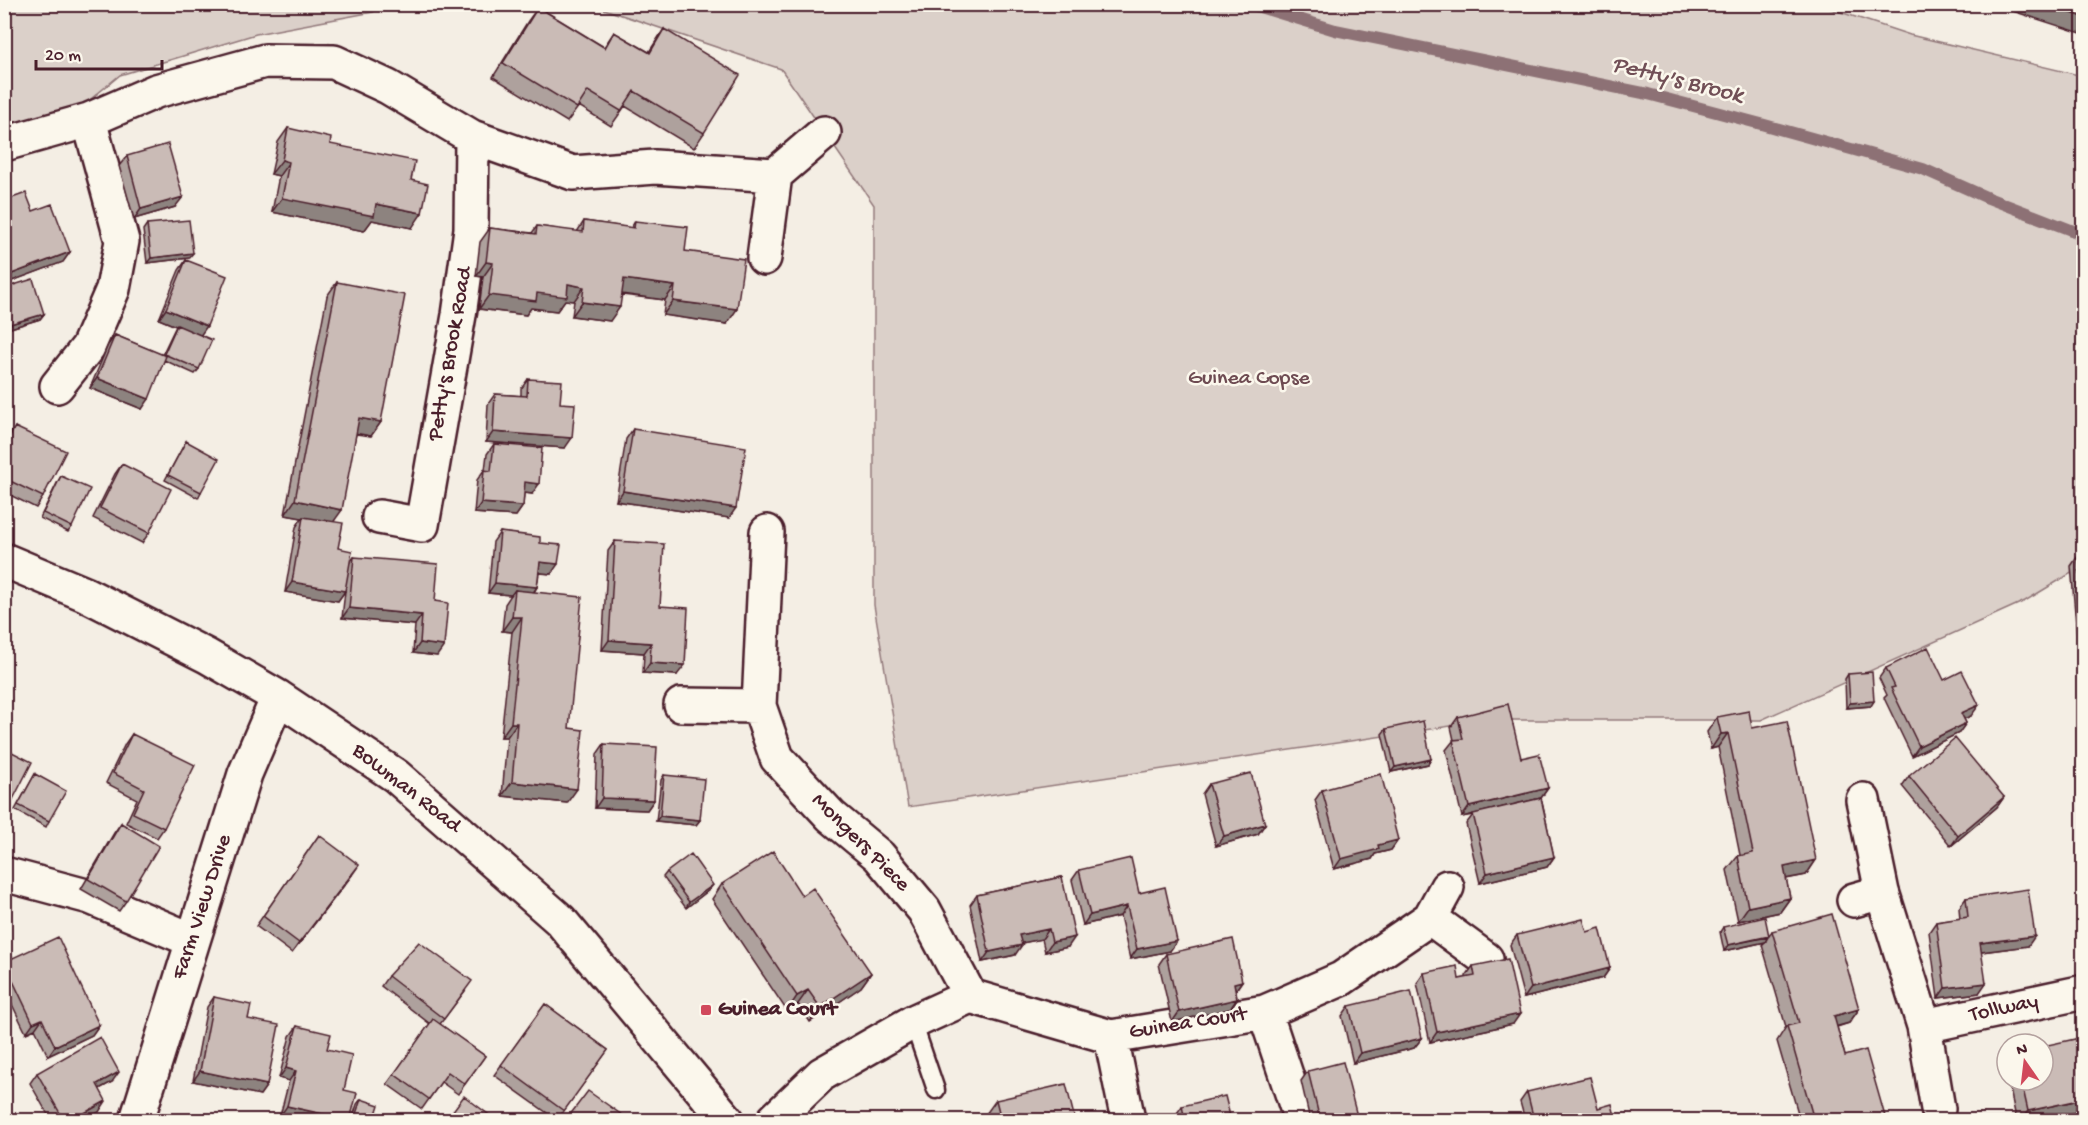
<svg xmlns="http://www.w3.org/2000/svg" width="2088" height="1125" font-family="'Gochi Hand',sans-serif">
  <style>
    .green { fill: #dbd0c9; stroke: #92787a; stroke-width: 1.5 }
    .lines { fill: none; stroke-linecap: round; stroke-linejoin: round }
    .stream { stroke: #8d7174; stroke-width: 12 }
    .service-casing { stroke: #4a1f2b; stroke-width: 21 }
    .minor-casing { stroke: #4a1f2b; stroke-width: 38 }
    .service { stroke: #fbf7ec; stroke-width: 16 }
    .minor { stroke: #fbf7ec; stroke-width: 33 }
    .wall { fill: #aea19d; stroke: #4a1f2b; stroke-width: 1.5 }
    .shaded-wall { fill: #8d837f; stroke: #4a1f2b; stroke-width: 1.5 }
    .building { fill: #cabbb6; stroke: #4a1f2b; stroke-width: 1.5 }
    .poi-dot { fill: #d1495b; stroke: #fbf7ec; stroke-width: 2 }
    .labels { text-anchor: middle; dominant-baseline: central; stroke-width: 5; stroke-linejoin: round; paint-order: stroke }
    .street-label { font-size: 22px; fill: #4a1f2b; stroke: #fbf7ec }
    .park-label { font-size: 22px; fill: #6e4b52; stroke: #fbf7ec }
    .poi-label { font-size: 22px; font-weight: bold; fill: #4a1f2b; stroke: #fbf7ec; text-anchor: start }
    .water-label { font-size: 24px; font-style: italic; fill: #714f56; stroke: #fbf7ec }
  </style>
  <rect width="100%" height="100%" fill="#f4eee4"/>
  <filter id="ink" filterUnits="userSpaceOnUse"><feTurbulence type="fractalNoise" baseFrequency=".0167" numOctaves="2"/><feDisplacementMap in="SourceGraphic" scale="12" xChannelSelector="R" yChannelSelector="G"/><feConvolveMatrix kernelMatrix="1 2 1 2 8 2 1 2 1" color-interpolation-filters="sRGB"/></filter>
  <g filter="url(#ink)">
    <path class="green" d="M600 4H1816L1910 35 2083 76V566L2025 601 1761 720H1491L908 807 874 605V205L781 69 598 7Z
      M4 5H386L373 12 256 34 120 75 86 103 58 118 5 130Z"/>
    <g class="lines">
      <path class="stream" d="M1250 4 1335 30 1648 94 1761 124 1923 169 1988 198 2084 235"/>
      <g class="service-casing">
        <path id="service" d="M913 1022 936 1090"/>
      </g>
      <g class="minor-casing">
        <path id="minor" d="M4 144 89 120 156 91 265 61 334 62 388 87 472 137 573 173 655 167 775 175
          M764 258 775 175 824 133
          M57 386 88 347 113 289 122 241 89 120
          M379 517 422 525 459 315 471 229 472 137
          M767 532 759 706 777 758 831 816 879 856 924 910 970 996 913 1022 822 1074 774 1120
          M4 560 85 594 207 656 278 697 396 776 560 920 727 1120
          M681 705 759 706
          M1863 800 1882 892 1924 1026 1938 1109
          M4 874 90 897 192 940
          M1854 900 1882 892
          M1430 918 1486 959
          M970 996 1111 1037 1265 1012 1341 979 1430 918 1447 887
          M1265 1012 1301 1120
          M1924 1026 2084 992
          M1111 1037 1128 1120
          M137 1120 245 774 278 697"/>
      </g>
      <use href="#service" class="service"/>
      <use href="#minor" class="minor"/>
    </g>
    <path class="wall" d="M538 7 604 47 614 32 649 52 664 29 704 133 694 148 625 106 611 126 579 106 567 122 493 77 528 21Z
      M288 128 330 144 411 180 412 228 372 220 364 231 272 212 279 176 271 174 278 142Z
      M127 156 175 207 134 219 119 166Z
      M4 201 33 211 70 252 63 262 4 284Z
      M584 221 631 228 635 221 685 251 727 324 663 315 665 300 622 295 610 321 572 316 574 301 565 300 557 311 531 308 526 315 479 309 483 277 476 276 480 242 490 228 532 233 537 226 577 232Z
      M147 224 189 258 147 263 143 230Z
      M186 260 200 335 199 369 195 374 164 360 142 409 90 388 108 345 115 335 162 355 174 330 176 326 159 319 179 270Z
      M337 282 381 422 371 436 356 434 334 522 338 548 350 562 354 557 435 601 437 656 413 653 415 625 342 618 345 591 338 601 285 592 296 527 302 518 285 515 327 296Z
      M4 288 44 314 40 319 7 329 4 322Z
      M528 379 560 403 565 448 486 442 488 404 495 394 521 396V389Z
      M15 427 43 497 36 508 4 492V443Z
      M633 429 729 518 616 501 626 439Z
      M186 441 201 492 198 498 165 480Z
      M494 444 532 494 524 493 523 506 516 516 474 513 477 480 484 470H485L487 454Z
      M122 464 149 533 142 543 93 518 115 474Z
      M61 476 72 527 68 532 40 518 58 481Z
      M500 532 540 543 551 574 539 573 537 587 534 592 569 728 567 803 502 796 507 737H501L512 632 502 631 505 604 511 595 488 593 493 542Z
      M615 541 660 606 677 675 643 673 644 653 602 650 608 551Z
      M2084 555V660H2079L2071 566 2078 556Z
      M1886 668 1944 680 1971 716 1964 719 1966 723 1959 733 1912 756 1884 698 1887 695 1879 678Z
      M1848 674 1871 706 1846 708 1845 679Z
      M1458 717 1521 758 1548 788 1541 798 1554 857 1547 867 1480 883 1466 824 1473 815 1462 817 1446 750 1454 740 1451 727Z
      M1717 717 1752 728 1816 860 1806 875 1786 879 1790 898 1780 912 1738 921 1727 870 1738 856 1740 855 1718 747 1711 749 1707 732Z
      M1386 729 1431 759 1428 764 1391 772 1382 734Z
      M132 734 164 828 157 838 126 823 137 799 106 783 125 744Z
      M604 744 654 800 647 810 595 808 597 754Z
      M35 774 49 821 46 827 15 810Z
      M664 775 700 820 696 825 656 821 661 780Z
      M1909 776 2004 797 1997 807 1951 846 1902 786Z
      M1209 784 1265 824 1258 834 1216 846 1202 794Z
      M1322 790 1398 840 1391 850 1375 854 1372 859 1334 869 1315 800Z
      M121 823 126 901 119 911 81 889 114 833Z
      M319 835 352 875 292 953 256 926Z
      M1079 870 1139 893 1170 951 1130 959 1120 916 1083 925 1072 880Z
      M667 872 709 890 686 908 663 877Z
      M1062 877 1068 947 1045 952 1042 939 1021 943 1015 955 982 962 970 905 977 895Z
      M722 884 802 896 871 973 861 987 810 1022 798 1004 787 1011 712 899Z
      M2084 893V914H2083V894Z
      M1966 898 2028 946 1981 952 1979 993 1938 998 1929 932 1936 922 1960 919 1959 908Z
      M1723 927 1769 935 1772 931 1859 1009 1849 1023 1837 1027 1845 1056 1886 1120H1800L1777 1041 1786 1027 1762 945 1765 942 1724 951 1720 932Z
      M1587 932 1610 968 1603 978 1524 998 1510 945 1517 935Z
      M1166 954 1242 981 1236 990 1237 999 1230 1009 1172 1022 1159 964Z
      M4 962 99 1025 92 1035 48 1056 35 1029 26 1033 4 988Z
      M1473 966 1513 1024 1430 1042 1417 983 1424 973 1459 979 1466 978V976Z
      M388 976 465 991 440 1024 485 1056 458 1094 441 1082 422 1109 387 1084 430 1024 381 986Z
      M214 997 248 1019 267 1085 260 1095 193 1081 207 1007Z
      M545 1004 608 1050 557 1120 494 1075Z
      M1349 1006 1422 1038 1414 1048 1353 1063 1342 1016Z
      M297 1026 327 1049 344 1090 350 1120H298L280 1116 289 1081 279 1078 290 1036Z
      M2007 1064V1077L2005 1067Z
      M1308 1071 1358 1120H1310L1301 1081Z
      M37 1073 112 1082 99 1089V1112L83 1120H51L30 1083Z
      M2008 1080H2043L2084 1111 2039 1120H2007L2016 1118Z
      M1527 1092 1598 1108 1616 1120H1525L1520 1102Z
      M361 1099 374 1120H352L357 1104Z
      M996 1100 1075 1120H987L986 1114Z
      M1182 1106 1231 1120H1176L1175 1116Z"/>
    <path class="shaded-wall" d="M1991 4H2044L2084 17V34Z
      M282 160 289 162 279 176 271 174Z
      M183 197 175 207 134 219 141 209Z
      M282 198 376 204 422 213 412 228 372 220 364 231 272 212Z
      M70 252 63 262 4 284V281L9 275Z
      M193 253 189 258 147 263 151 258Z
      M486 262 493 263 483 277 476 276Z
      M624 279 675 286 665 300 614 293Z
      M568 284 584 287 574 301 565 300 557 311 531 308 526 315 479 309 489 295 537 293Z
      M673 301 737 309 727 324 663 315Z
      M582 302 620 307 610 321 572 316Z
      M166 309 207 326 200 336 159 319Z
      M44 314 40 319 7 329 10 324Z
      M97 378 149 399 142 409 90 388Z
      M359 418 381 422 371 436 349 432Z
      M493 432 572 438 565 448 486 442Z
      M525 482 539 484 532 494 518 492Z
      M623 491 736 508 729 518 616 501Z
      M295 500 342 510 332 524 303 517 302 518 285 515Z
      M481 503 523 506 516 516 474 513Z
      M540 562 558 564 551 574 533 572Z
      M292 582 345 591 338 601 285 592Z
      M495 583 537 587 530 597 515 590 511 595 488 593Z
      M349 608 422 615 415 625 342 618Z
      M512 617H522L512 632 502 631Z
      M609 640 651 643 644 653 602 650Z
      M420 643 444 646 437 656 413 653Z
      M2084 653V660H2079Z
      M650 663 685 665 677 675 643 673Z
      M1874 701 1871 706 1846 708 1850 703Z
      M1979 705 1971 716 1954 723 1961 713Z
      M511 723H517L507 737H501Z
      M1966 723 1959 733 1912 756 1919 746Z
      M1728 733 1718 747 1711 749 1721 734Z
      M1431 759 1428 764 1391 772 1395 767Z
      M512 782 577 789 567 803 502 796Z
      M1548 788 1541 798 1462 817 1469 807Z
      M2004 797 1997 807 1951 846 1958 836Z
      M602 798 654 800 647 810 595 808Z
      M660 816 700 820 696 825 656 821Z
      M1265 824 1258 834 1216 846 1224 836Z
      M1398 840 1391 850 1375 854 1372 859 1334 869 1341 859 1378 845Z
      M1554 857 1547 867 1480 883 1487 873Z
      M1816 860 1806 875 1774 881 1784 867Z
      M359 865 352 875 292 953 299 943Z
      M713 885 709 890 686 908 689 902Z
      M1790 898 1780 912 1738 921 1748 907Z
      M1127 906 1120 916 1083 925 1090 915Z
      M1049 929 1042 939 1012 945 1019 935Z
      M2035 936 2028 946 1973 953 1980 943Z
      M1075 937 1068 947 1045 952 1052 942Z
      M1768 937 1765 942 1724 951 1728 945Z
      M1177 941 1170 951 1130 959 1137 949Z
      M1022 945 1015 955 982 962 989 952Z
      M1610 968 1603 978 1524 998 1531 988Z
      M871 973 861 987 810 1022 820 1007Z
      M1242 981 1235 991 1234 983Z
      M1986 983 1979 993 1938 998 1945 988Z
      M808 990 798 1004 787 1011 797 996Z
      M1237 999 1230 1009 1172 1022 1179 1012Z
      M1859 1009 1849 1023 1824 1030 1834 1016Z
      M1520 1014 1513 1024 1430 1042 1437 1032Z
      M42 1019 35 1029 26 1033 33 1023Z
      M99 1025 92 1035 48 1056 55 1046Z
      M1422 1038 1414 1048 1353 1063 1360 1053Z
      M286 1068 296 1071 289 1081 279 1078Z
      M200 1071 267 1085 260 1095 193 1081Z
      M119 1072 112 1082 90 1094 97 1084Z
      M2084 1099V1111L2039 1120H2021L2028 1111Z
      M106 1101 99 1112 83 1120H72Z
      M287 1106 348 1120H298L280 1116Z"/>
    <path class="building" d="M2044 4H2084V17Z
      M538 7 605 48 614 32 650 53 664 29 740 75 704 133 634 91 621 111 588 91 577 108 503 63Z
      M288 128 331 138 330 144 415 161 411 180 428 184 422 213 376 204 374 216 282 198 289 162 282 160Z
      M168 144 183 197 141 209 127 156Z
      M26 193 33 211 52 204 70 252 9 275 4 264V201Z
      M189 220 193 253 151 258 147 224Z
      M584 221 634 228 635 221 688 227 685 251 744 259 737 309 673 301 675 286 624 279 620 307 582 302 584 287 568 284 567 297 537 293 536 301 489 295 493 263 486 262 490 228 536 234 537 226 583 232Z
      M186 260 227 276 207 326 166 309Z
      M33 279 44 314 10 324 4 305V288Z
      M337 282 405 295 381 422 359 418 342 510 295 500Z
      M177 325 212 340 199 369 164 354Z
      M115 335 166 356 149 399 97 378Z
      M528 379 562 381 560 403 575 404 572 438 493 432 495 394 527 396Z
      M15 427 66 451 43 497 4 478V447Z
      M633 429 746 447 736 508 623 491Z
      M186 441 219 459 201 492 168 475Z
      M494 444 542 448 539 484 525 482 523 506 481 503 484 470 491 471Z
      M122 464 171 489 149 533 100 508Z
      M61 476 90 489 72 527 43 513Z
      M303 517 343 523 338 548 352 551 345 591 292 582Z
      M500 532 540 537V543L561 545 558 564 540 562 537 587 495 583Z
      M615 541 664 544 660 606 688 608 685 665 650 663 651 643 609 640Z
      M2084 555V623L2078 556Z
      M354 557 438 564 435 601 448 603 444 646 420 643 422 615 349 608Z
      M515 590 582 597 569 728 583 730 577 789 512 782 517 723H511L522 617H512Z
      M1928 647 1944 680 1962 671 1979 705 1961 713 1966 723 1919 746 1891 688 1895 687 1886 668Z
      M1872 672 1874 701 1850 703 1848 674Z
      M1508 704 1521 758 1539 754 1548 788 1469 807 1453 740 1463 739 1458 717Z
      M1749 711 1752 728 1787 721 1816 860 1784 867 1790 898 1748 907 1738 856 1753 853 1728 733 1721 734 1717 717Z
      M1423 721 1431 759 1395 767 1386 729Z
      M132 734 195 765 164 828 133 813 144 789 113 773Z
      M1955 738 2004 797 1958 836 1909 776Z
      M604 744 657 747 654 800 602 798Z
      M4 748 32 762 4 817Z
      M1251 773 1265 824 1224 836 1209 784Z
      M35 774 66 791 49 821 18 805Z
      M1381 774 1398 840 1378 845 1379 849 1341 859 1322 790Z
      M664 775 704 779 700 820 660 816Z
      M1541 798 1554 857 1487 873 1473 814Z
      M121 823 159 846 126 901 88 879Z
      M319 835 359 865 299 943 263 916Z
      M773 851 802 896 813 888 871 973 820 1007 808 990 797 996 722 884Z
      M691 854 713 885 689 902 667 872Z
      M1131 858 1139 893 1165 887 1177 941 1137 949 1127 906 1090 915 1079 870Z
      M1062 877 1075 937 1052 942 1049 929 1019 935 1022 945 989 952 977 895Z
      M2028 889 2035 936 1980 943 1986 983 1945 988 1936 922 1968 917 1966 898Z
      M1832 914 1859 1009 1834 1016 1845 1056 1866 1050 1886 1120H1814L1787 1026 1799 1023 1772 931Z
      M1765 917 1769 936 1728 945 1723 927Z
      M1583 919 1587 932 1600 928 1610 968 1531 988 1517 935Z
      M58 937 99 1025 55 1046 42 1019 33 1023 4 962Z
      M1233 939 1242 981 1234 983 1237 999 1179 1012 1166 954Z
      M419 942 472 981 444 1019 388 976Z
      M1508 959 1520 1014 1437 1032 1424 973 1457 966 1459 979 1475 976 1473 966Z
      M1411 991 1422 1038 1360 1053 1349 1006Z
      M214 997 251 1005 248 1019 279 1025 267 1085 200 1071Z
      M545 1004 608 1050 564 1111 501 1065Z
      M433 1019 485 1056 465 1084 448 1072 429 1099 394 1074Z
      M297 1026 331 1034 327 1049 352 1055 344 1090 357 1093 350 1120 287 1106 296 1071 286 1068Z
      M100 1037 119 1072 97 1084 106 1101 72 1120H64L37 1073Z
      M2084 1037V1099L2028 1111 2021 1080H2043V1046Z
      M1343 1062 1358 1120H1320L1308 1071Z
      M1590 1077 1598 1108 1612 1104 1616 1120H1534L1527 1092Z
      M1066 1084 1075 1120H1001L996 1100Z
      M588 1091 629 1120H566Z
      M464 1096 496 1120H446Z
      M1225 1096 1231 1120H1185L1182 1106Z
      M361 1099 379 1105 374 1120H354Z
      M2027 1116 2028 1120H2007Z"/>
  </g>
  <rect class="poi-dot" x="700" y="1004" width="12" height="12" rx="3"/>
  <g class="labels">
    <g class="street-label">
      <text transform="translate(451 354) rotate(-80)">Petty's Brook Road</text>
      <text transform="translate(406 789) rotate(38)">Bowman Road</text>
      <text transform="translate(860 843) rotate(45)">Mongers Piece</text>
      <text transform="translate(203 907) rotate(-72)">Farm View Drive</text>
      <text transform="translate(2004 1009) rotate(-12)">Tollway</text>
      <text transform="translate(1188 1024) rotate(-9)">Guinea Court</text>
    </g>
    <g class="park-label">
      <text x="1249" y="379">Guinea Copse</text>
    </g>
    <g class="poi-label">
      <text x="718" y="1010">Guinea Court</text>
    </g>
    <g class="water-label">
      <text transform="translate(1677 81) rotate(14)">Petty's Brook</text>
    </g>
  </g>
  <rect width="2088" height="1125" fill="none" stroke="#fbf7ec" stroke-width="24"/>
  <rect x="12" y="12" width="2064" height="1101" fill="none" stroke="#4a1f2b" stroke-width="2" filter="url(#ink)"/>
  <g transform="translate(2025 1062) rotate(346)"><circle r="28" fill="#fbf7ec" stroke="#b4a19f" stroke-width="1.5"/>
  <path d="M0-4.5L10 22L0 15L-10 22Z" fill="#d1495b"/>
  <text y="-9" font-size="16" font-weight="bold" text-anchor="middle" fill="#4a1f2b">N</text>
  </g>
  <path d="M36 60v9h126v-9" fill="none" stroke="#4a1f2b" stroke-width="3"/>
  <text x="45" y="60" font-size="18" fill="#4a1f2b" stroke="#fbf7ec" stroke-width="4.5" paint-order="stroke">20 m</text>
</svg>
